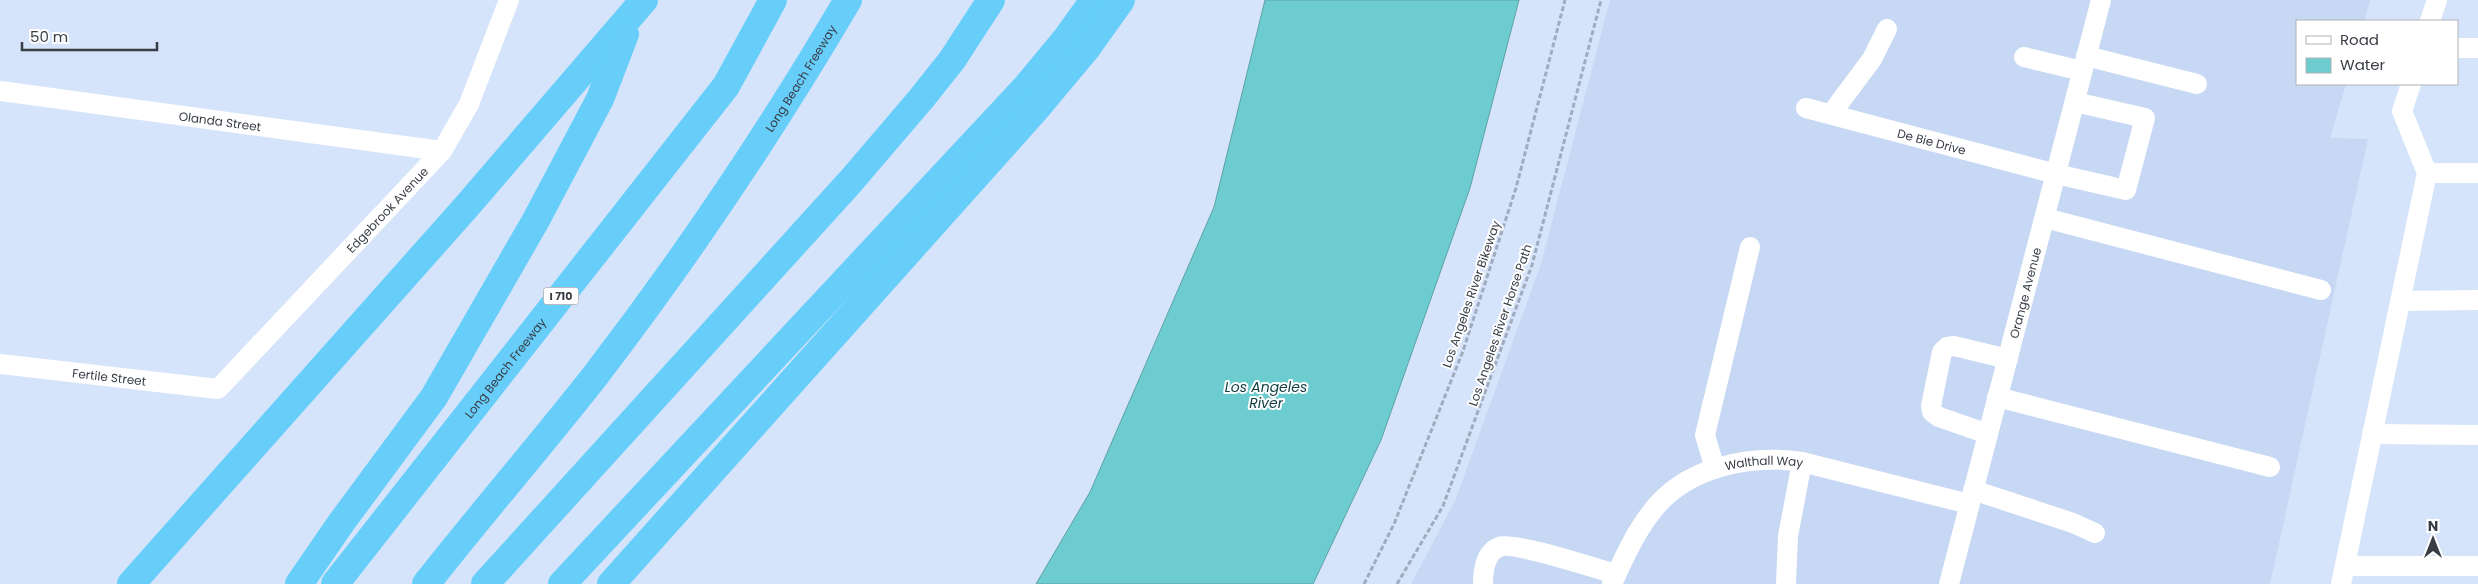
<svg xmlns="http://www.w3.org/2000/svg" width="2478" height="584" font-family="Poppins,sans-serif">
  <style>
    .built { fill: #c6d8f4 }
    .water { fill: #6ccccf; stroke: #5ca1a6 }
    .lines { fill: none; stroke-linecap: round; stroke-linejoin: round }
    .path { stroke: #a0abbd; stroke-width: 3; stroke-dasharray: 5 2.5; stroke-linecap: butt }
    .minor { stroke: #fff; stroke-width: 20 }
    .highway { stroke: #67cefa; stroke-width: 28 }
    .labels { text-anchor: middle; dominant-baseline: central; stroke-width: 4; stroke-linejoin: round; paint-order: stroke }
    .shield { fill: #fff; stroke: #74777e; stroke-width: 1 }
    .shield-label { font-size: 11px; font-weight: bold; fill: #383d46 }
    .street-label { font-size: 12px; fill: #383d46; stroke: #fff }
    .water-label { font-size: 14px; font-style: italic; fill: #134142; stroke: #fff }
  </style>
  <rect width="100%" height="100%" fill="#d5e4fa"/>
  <path class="built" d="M1610 0H2370L2364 21H2297V84H2346L2330 138 2368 139 2270 584H1411L1455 501 1541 264Z"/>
  <path class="water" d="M1265 0H1519L1470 188 1381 440 1313 584H1036L1090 492 1214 207Z"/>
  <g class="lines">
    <path class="path" d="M1364 584 1394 524 1463 351 1516 188 1565 0
      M1397 584 1443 506 1532 265 1601 0"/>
    <g class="minor">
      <path d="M2430 21 2437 0"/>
      <path d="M2457 48H2478"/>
      <path d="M2086 56 2197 84"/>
      <path d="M2024 57 2082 71"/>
      <path id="s1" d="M0 91 442 151"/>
      <path id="s2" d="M1806 108 2056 174 2126 190 2145 118 2075 102"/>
      <path d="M1831 114 1872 59 1887 29"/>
      <path d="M2427 173H2478"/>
      <path d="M2045 218 2321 290"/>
      <path d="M2401 301 2478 300"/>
      <path id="s3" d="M0 364 218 389 442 151 469 104 509 0"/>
      <path d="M1997 397 2270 467"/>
      <path d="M1988 434 1939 417 1932 412 1931 406 1942 352 1947 347 1954 346 2008 359"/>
      <path d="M2372 434 2478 435"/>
      <path d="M1715 469 1705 435 1750 247"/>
      <path d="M1973 490 2073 523 2095 533"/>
      <path d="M2345 566H2478"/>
      <path d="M1483 584C1483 571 1485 553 1499 547 1513 541 1597 569 1616 574"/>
      <path id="s4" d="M1612 584C1623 560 1634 535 1650 514 1684 467 1749 454 1802 462L1969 504"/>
      <path d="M1786 584 1788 536 1802 462"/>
      <path id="s5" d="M1949 584 2101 0"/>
      <path d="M2341 584 2427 173 2402 111 2411 84"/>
    </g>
    <g class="highway">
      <path d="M131 584 467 206 644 0"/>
      <path d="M299 584 341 523 434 397 536 220 600 99 625 34"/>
      <path id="s6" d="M335 584 726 86 773 0"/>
      <path id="s7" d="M426 584C481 514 540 446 595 376 687 256 771 131 848 0"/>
      <path d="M485 584 850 182 921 99 952 60 991 0"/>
      <path d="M562 584 1027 86 1066 39 1094 0"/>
      <path d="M611 584 1035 110 1086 49 1121 0"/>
    </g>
  </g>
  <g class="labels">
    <rect class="shield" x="543.5" y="287.5" width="35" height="17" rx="4"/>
    <g class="shield-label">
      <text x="561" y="296">I 710</text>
    </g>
    <g class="street-label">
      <text stroke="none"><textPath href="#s7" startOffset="630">Long Beach Freeway</textPath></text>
      <text stroke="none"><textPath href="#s1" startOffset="222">Olanda Street</textPath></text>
      <text stroke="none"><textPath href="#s2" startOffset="130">De Bie Drive</textPath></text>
      <text stroke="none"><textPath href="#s3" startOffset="466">Edgebrook Avenue</textPath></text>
      <text stroke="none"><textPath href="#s5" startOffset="301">Orange Avenue</textPath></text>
      <text transform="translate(1471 294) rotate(-71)">Los Angeles River Bikeway</text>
      <text transform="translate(1500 325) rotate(-71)">Los Angeles River Horse Path</text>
      <text stroke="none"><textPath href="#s6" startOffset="275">Long Beach Freeway</textPath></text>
      <text stroke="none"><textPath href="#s3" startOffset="110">Fertile Street</textPath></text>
      <text stroke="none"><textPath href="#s4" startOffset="210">Walthall Way</textPath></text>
    </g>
    <g class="water-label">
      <text x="1266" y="387">Los Angeles<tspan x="1266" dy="16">River</tspan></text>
    </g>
  </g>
  <rect x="2296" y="20" width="162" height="65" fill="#ffffff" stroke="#afb1b5"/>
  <rect x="2306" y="36" width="25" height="8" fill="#ffffff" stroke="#afb1b5"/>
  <text x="2340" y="45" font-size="15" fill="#383d46">Road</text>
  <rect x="2306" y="58" width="25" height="15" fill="#6ccccf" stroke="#afb1b5"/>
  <text x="2340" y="70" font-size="15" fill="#383d46">Water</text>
  <g transform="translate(2433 539)" stroke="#ffffff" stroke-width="4" paint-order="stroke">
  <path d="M0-4L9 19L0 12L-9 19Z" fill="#383d46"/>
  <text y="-8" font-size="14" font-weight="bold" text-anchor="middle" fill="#383d46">N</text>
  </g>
  <path d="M22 42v8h135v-8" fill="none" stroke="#383d46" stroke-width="2.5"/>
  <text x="30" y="42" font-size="15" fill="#383d46" stroke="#ffffff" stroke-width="4" paint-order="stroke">50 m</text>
</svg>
